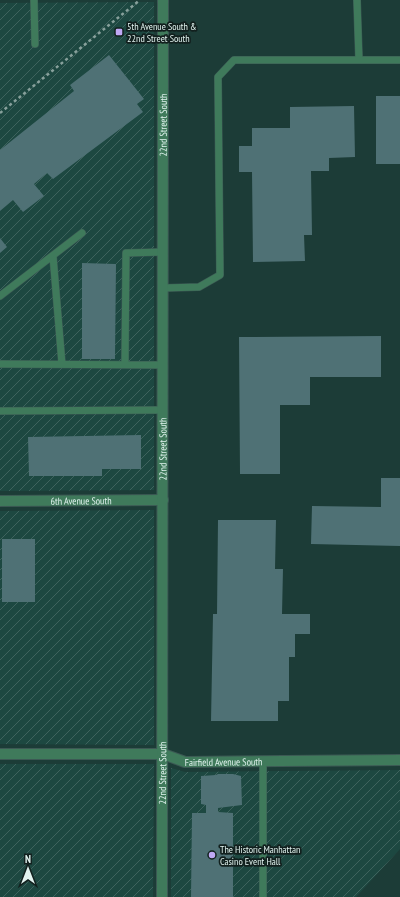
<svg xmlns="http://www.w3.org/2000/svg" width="400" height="897" font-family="'PT Sans Narrow',sans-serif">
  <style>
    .industrial { fill: url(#industrial-furrows) }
    .building { fill: #4f7175 }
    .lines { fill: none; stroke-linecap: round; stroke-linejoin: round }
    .service-casing { stroke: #3c5954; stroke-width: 8 }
    .minor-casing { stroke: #3c5954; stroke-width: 12 }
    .tertiary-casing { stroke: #3c5954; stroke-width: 12 }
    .path { stroke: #88a19c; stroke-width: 2.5; stroke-dasharray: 3 3; stroke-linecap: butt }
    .service { stroke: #3f7a5b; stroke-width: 7 }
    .minor { stroke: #3f7a5b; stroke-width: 10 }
    .tertiary { stroke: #3f7a5b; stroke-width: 10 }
    .poi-dot { fill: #bfa9f4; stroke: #12201e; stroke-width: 1.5 }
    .labels { text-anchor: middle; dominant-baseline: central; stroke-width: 3.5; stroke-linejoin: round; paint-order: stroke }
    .poi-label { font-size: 10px; fill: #e1f3ef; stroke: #12201e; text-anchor: start }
    .street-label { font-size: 10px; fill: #e1f3ef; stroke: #12201e }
  </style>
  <defs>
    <pattern id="industrial-furrows" width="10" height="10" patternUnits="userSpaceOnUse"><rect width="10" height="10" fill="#1d4841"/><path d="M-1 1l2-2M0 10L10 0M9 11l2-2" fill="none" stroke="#3e635d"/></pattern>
  </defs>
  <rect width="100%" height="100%" fill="#1c3c37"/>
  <path class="industrial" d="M154 2V490L0 491V3Z
    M154 510V745L0 744V511Z
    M0 764H154L153 897H0Z
    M171 768 185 772 400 770V849L356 897H171Z"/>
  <path class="building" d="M109 55 144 99 137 104 143 112 53 179 47 173 34 184 44 196 23 212 13 200 0 211V150L74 91 70 85Z
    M376 96H400V164H376Z
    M354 106 355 157 329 158V171H311L312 235H304L305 261 253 262 252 172H239V146H252V128H290V107Z
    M0 238 7 247 0 253Z
    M82 263 116 264 115 359H82Z
    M381 336V377H310V405H280V474H240L239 337Z
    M141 435V469H102V476H29L28 437Z
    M381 478H400V546L311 544 312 506 381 507Z
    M218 520H276L275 569H283L282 614H310V634H295V657H289V701H278V721H211L213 614H217Z
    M2 539H35V602H2Z
    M218 774H233L241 776 242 805 218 808V812L233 813V897H191L192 813H206V805L201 804V776L216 775Z"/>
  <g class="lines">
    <g class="service-casing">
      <path id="service" d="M34 0 35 44
        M357 0 359 60
        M53 256 62 364
        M163 288 199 287 220 275 218 77 234 60H400
        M0 296 82 233
        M0 364 163 365
        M125 364 126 253 163 252
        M0 411 163 410
        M263 761V897"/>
    </g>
    <g class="minor-casing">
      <g id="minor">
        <path id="s1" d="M0 501 163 500"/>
        <path id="s2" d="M0 754H163L185 762 400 760"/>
      </g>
    </g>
    <g class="tertiary-casing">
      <g id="tertiary">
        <path id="s3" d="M162 897 163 0"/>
      </g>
    </g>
    <path class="path" d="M0 113 140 0"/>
    <use href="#service" class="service"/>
    <use href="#minor" class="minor"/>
    <use href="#tertiary" class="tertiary"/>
  </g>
  <g class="poi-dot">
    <rect x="115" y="28" width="8" height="8" rx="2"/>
    <circle cx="212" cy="855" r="4"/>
  </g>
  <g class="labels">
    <g class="poi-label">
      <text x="127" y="26">5th Avenue South &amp;<tspan x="127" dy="12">22nd Street South</tspan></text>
      <text x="220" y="849">The Historic Manhattan<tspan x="220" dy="12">Casino Event Hall</tspan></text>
    </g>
    <g class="street-label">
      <text stroke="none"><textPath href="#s3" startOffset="772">22nd Street South</textPath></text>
      <text stroke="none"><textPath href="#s3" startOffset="448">22nd Street South</textPath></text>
      <text stroke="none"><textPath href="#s1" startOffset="81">6th Avenue South</textPath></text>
      <text stroke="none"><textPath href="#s2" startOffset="225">Fairfield Avenue South</textPath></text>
      <text stroke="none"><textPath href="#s3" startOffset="124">22nd Street South</textPath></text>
    </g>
  </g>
  <g transform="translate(28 869)" stroke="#12201e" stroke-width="3" paint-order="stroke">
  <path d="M0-3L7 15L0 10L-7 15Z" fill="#e1f3ef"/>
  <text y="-6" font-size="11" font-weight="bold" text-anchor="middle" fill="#e1f3ef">N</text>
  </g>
</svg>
